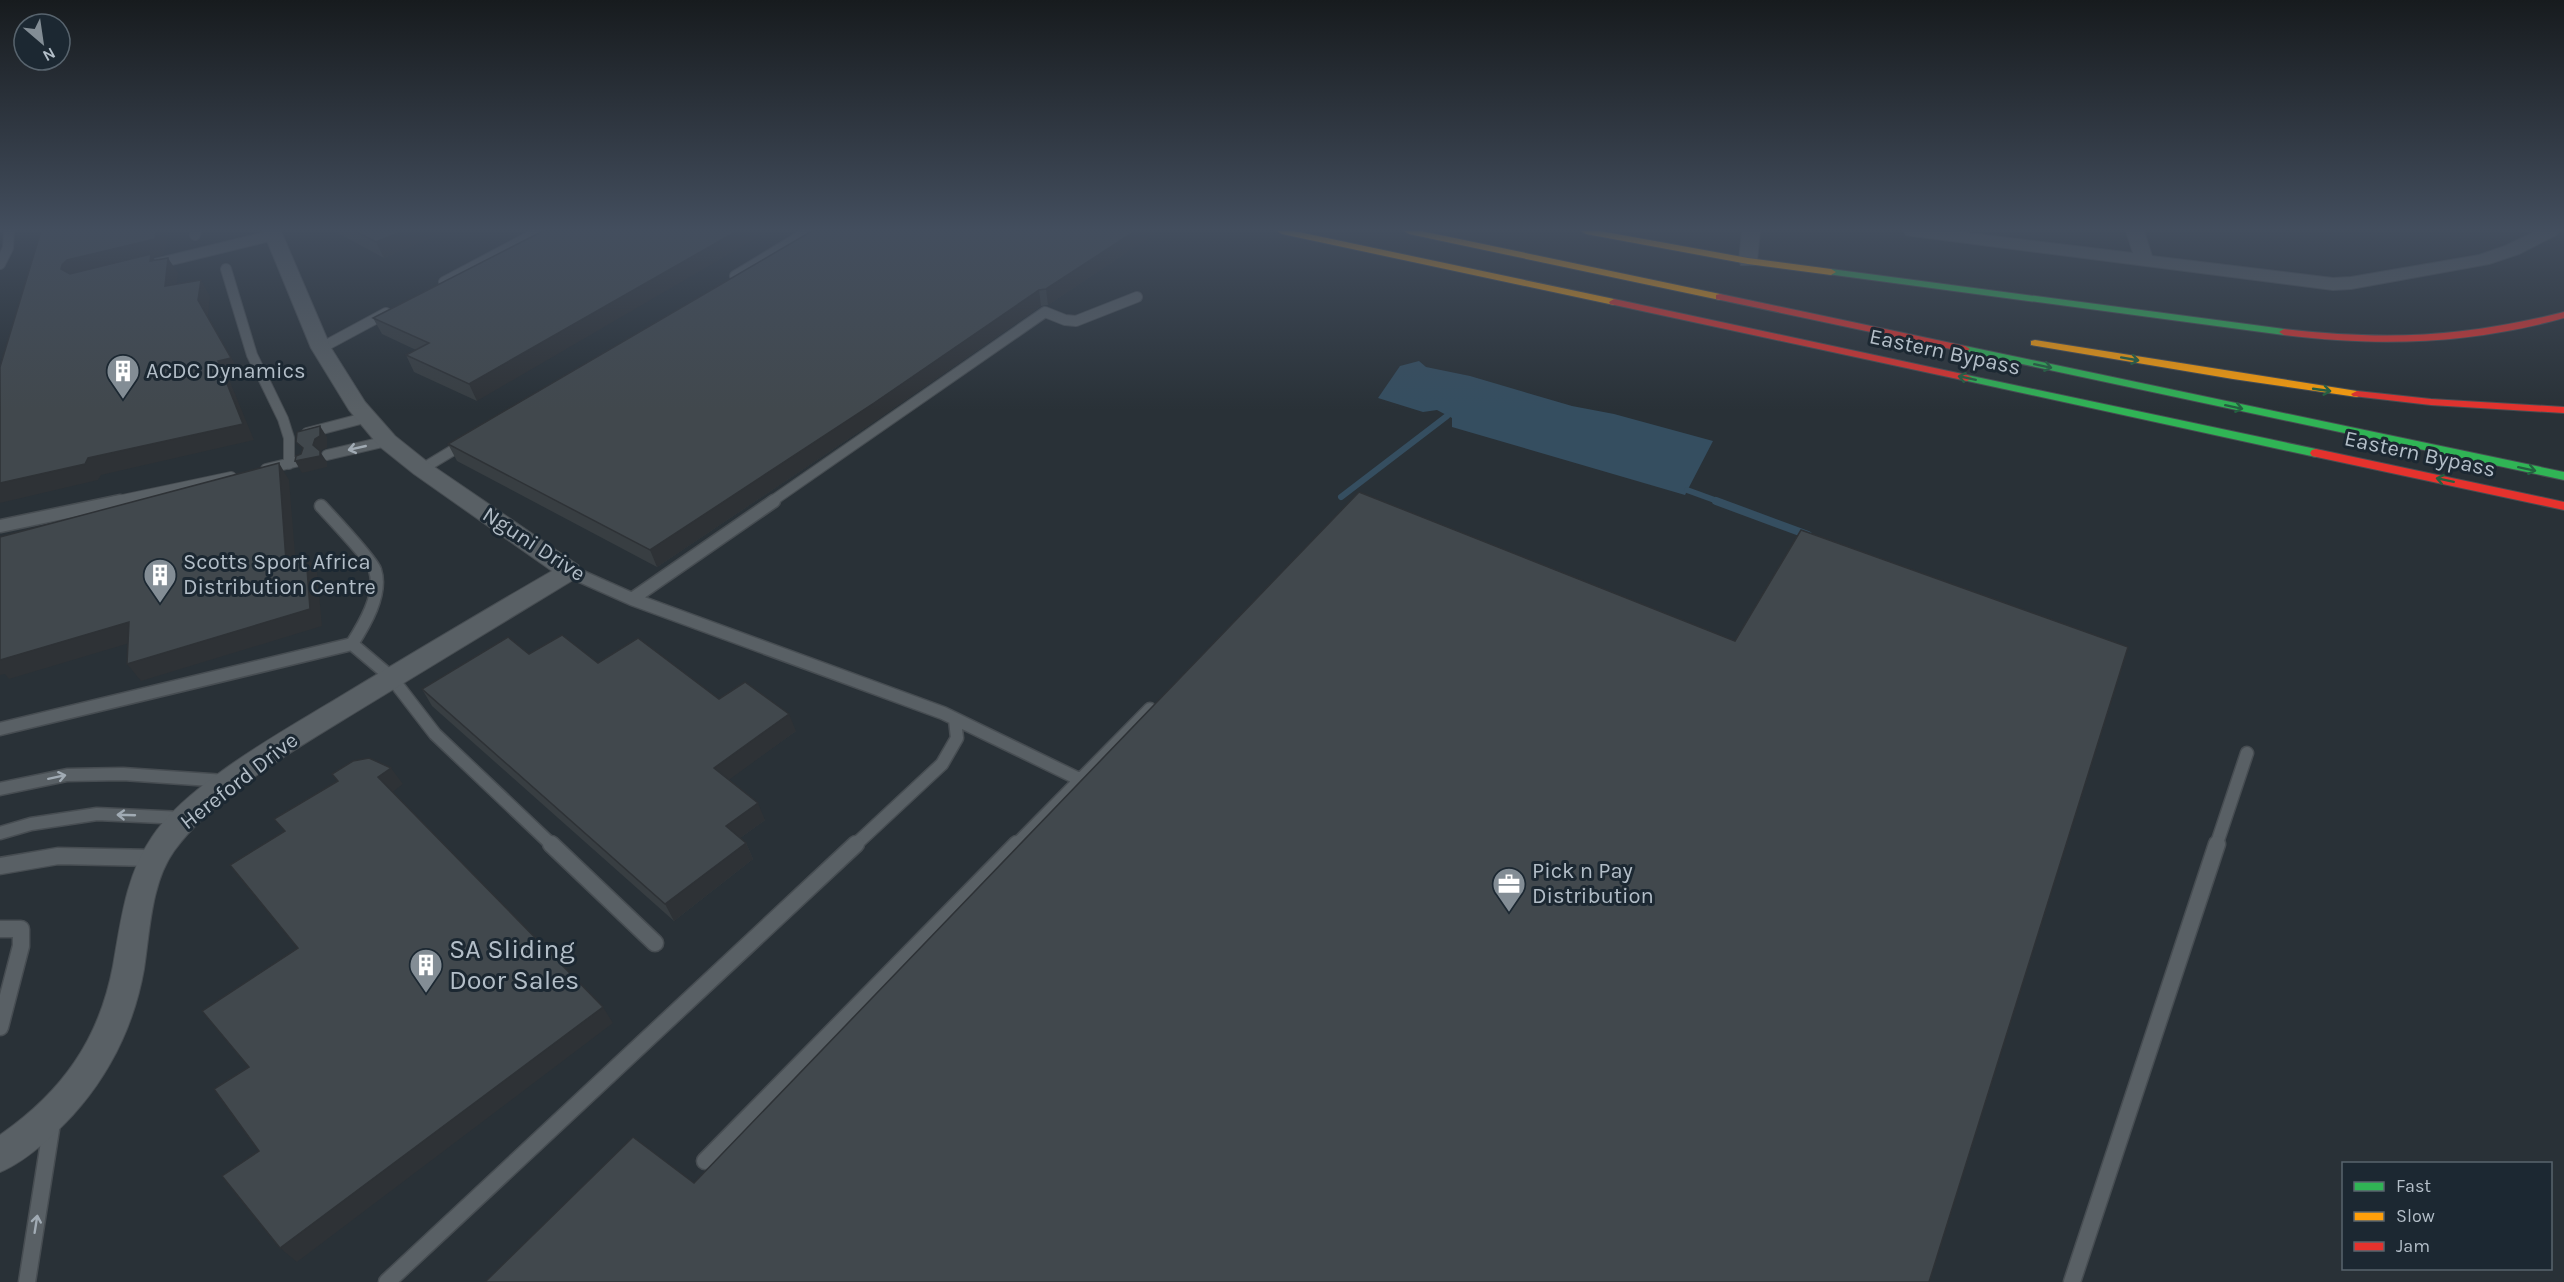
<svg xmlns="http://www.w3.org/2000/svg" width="2564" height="1282" font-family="Karla,sans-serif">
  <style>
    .water { fill: #354e60 }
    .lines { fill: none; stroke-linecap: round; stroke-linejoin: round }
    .stream-far1 { stroke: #354e60; stroke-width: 6 }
    .stream { stroke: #354e60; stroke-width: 8 }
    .lane-far2-casing { stroke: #474d52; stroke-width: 12 }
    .lane-far1-casing { stroke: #474d52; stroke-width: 15 }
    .lane-casing { stroke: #474d52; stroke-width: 19 }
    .street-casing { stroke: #474d52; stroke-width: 2 }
    .fast-casing { stroke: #474d52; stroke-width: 2 }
    .slow-casing { stroke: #474d52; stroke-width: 2 }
    .jam-casing { stroke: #474d52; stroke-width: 2 }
    .lane-far2 { stroke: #596065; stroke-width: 10 }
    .lane-far1 { stroke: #596065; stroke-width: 12 }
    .lane { stroke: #596065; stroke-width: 16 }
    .street { fill: #596065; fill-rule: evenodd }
    .fast { fill: #30b455; fill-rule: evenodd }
    .slow { fill: #ff9f0a; fill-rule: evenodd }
    .jam { fill: #e5322d; fill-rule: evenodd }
    .wall { fill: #383e42 }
    .shaded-wall { fill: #2e3236 }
    .building { fill: #41484d; stroke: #2e3236; stroke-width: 1.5 }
    .oneway { stroke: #246040 }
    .oneway2 { stroke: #a1abb4 }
    .labels { text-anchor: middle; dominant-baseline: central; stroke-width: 6; stroke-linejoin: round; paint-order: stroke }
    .street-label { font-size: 22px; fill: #b3bec8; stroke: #1c2832 }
    .poi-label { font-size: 22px; fill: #b3bec8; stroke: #1c2832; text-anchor: start }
    .near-poi-label { font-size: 27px; fill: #b3bec8; stroke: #1c2832; text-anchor: start }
  </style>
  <rect width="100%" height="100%" fill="#293137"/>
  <path class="water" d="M1419 361 1426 367 1470 376 1572 406 1614 414 1713 441 1685 495 1452 427V418L1437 410 1423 412 1378 398 1400 366Z"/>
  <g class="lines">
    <path class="stream-far1" d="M1687 490 1720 502
      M1341 497 1447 416"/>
    <path class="stream" d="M1716 501 1808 535"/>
    <g class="lane-far2-casing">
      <path id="lane-far2" d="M195 235 196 231
        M0 264 8 248 9 231
        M155 264 274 235
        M226 269 252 355 283 419 289 438V464
        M735 276 809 231
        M444 282 540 231
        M321 348 386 313
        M307 433 368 417
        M327 455 387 441
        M266 469 303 460
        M422 469 465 443
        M113 502 231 477
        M771 502 1045 312 1065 320 1076 321 1137 297"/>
    </g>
    <g class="lane-far1-casing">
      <path id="lane-far1" d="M321 506C331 517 372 560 375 570 383 594 364 625 352 644
        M1 526 120 501
        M569 571 632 599 943 713 1081 780
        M632 599 774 501
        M0 729 352 644 391 677 435 734 553 846
        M0 789 67 775 123 774 225 781
        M0 833 31 824 97 814 183 818
        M854 846 942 764 957 738 955 720
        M1015 846 1150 709
        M2216 846 2247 753"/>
    </g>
    <g class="lane-casing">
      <path id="lane" d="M551 844 655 943
        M0 866 58 856 154 858
        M0 929H21V946L0 1027
        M705 1161 1017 844
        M27 1282 52 1123
        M387 1282 856 844
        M2072 1282 2217 844"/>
    </g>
    <g class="street-casing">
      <path id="street" d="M263 231H281L331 348 365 402 395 436 430 464 578 565 581 571 578 577C505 621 433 665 361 709 301 746 215 794 174 851 151 883 150 931 144 969 132 1037 98 1097 45 1142 31 1154 17 1165 0 1172V1135C62 1092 99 1040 113 966 121 921 126 875 152 837 188 783 285 730 341 696 411 654 481 612 552 571L414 474 379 446 349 410 311 348Z
        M1742 231H1760L1757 261 1755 265H1741L1739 261Z
        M1903 231H1953L2133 253 2126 231H2144L2152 256 2333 278 2351 277 2479 255 2505 246 2536 231H2559L2556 235 2519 254 2489 264 2351 289 2333 290 1912 236 1906 235Z"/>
    </g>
    <g class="fast-casing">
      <path id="fast" d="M1831 269 2284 329 2289 332 2284 335 1827 274 1826 272Z
        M1965 346 2564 472V480L1961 351V347Z
        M1967 375 2316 449 2322 453 2316 457 1963 380 1962 378Z"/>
    </g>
    <g class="slow-casing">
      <path id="slow" d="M1277 231H1294L1614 299 1619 302 1614 305 1282 234Z
        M1404 231H1421L1720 294 1725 297 1720 300 1409 234Z
        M1581 231H1600L1748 258 1831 269 1836 272 1831 275 1748 264 1586 234Z
        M2035 340 2357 391 2363 394 2357 397 2233 379 2031 345V341Z"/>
    </g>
    <g class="jam-casing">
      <path id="jam" d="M1720 294 1965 346 1970 349 1965 352 1716 299V295Z
        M1614 299 1967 375 1972 378 1967 381 1610 304 1609 302Z
        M2564 312V318C2469 344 2382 347 2284 335L2279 332 2284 329C2387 341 2464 337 2564 312Z
        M2357 391 2431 399 2564 407V413L2431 405 2353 396 2351 394Z
        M2316 449 2564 502V510L2312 456 2310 453 2312 450Z"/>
    </g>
    <use href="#lane-far2" class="lane-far2"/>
    <use href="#lane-far1" class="lane-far1"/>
    <use href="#lane" class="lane"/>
    <use href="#street" class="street"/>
    <use href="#fast" class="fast"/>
    <use href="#slow" class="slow"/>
    <use href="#jam" class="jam"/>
  </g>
  <path class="wall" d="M334 231H447L384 258Z
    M543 231 477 401 414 372 406 355 416 350 382 334 373 318Z
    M1153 235 1048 305 1041 306 878 419 657 567 457 461 448 444Z
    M529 654 598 663 719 699 796 731 729 779 765 820 740 838 746 843 753 859 674 921 432 706 422 689Z"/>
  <path class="shaded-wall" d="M156 231H169L164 255 153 257 161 270 72 285 61 269 62 265 67 260Z
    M403 231H447L384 258 376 242Z
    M737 231H769L477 401 469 384Z
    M1135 231H1153V235L1048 305 1046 289Z
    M168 258 178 273 175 302 165 286Z
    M201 280 210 296 208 316 241 375 228 377 254 440 101 475 98 480 0 503V483L88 458 218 361 198 300Z
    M1039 290 1041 306 878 419 657 567 650 550Z
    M320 426 327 437V448L322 450 321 453 327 462V467L302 473 295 461 313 445Z
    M279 463 289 480 297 578 286 561Z
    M306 555 317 572 322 626 141 681 127 664Z
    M129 622 143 639 9 679 5 674 0 675V660Z
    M789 714 796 731 722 785 714 768Z
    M391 768 403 784 390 794 378 777Z
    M758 803 765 820 733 843 726 826Z
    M746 843 753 859 674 921 665 904Z
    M603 1007 613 1023 297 1262 280 1248Z"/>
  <path class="building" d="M41 231H156L155 239 67 260 62 265 61 269 70 274 151 254 150 261 168 258 165 286 201 280 198 300 231 358 218 361 243 424 88 458 85 464 0 483V367Z
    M355 231H403L376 242Z
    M543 231H737L469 384 406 355 429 343 373 318Z
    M812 231H1135L1046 289 1039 290 874 403 650 550 448 444Z
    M320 426V436L315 439 313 445 320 451V456L295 461 296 456 301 454 303 448 296 442 297 432Z
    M279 463 286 561 306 555 310 609 127 664 129 622 0 660V537Z
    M1359 492 1735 641 1801 530 2128 647 1929 1282H485L633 1137 694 1183Z
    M562 635 598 663 638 638 719 699 745 682 789 714 714 768 758 803 726 826 746 843 665 904 422 689 508 637 529 654Z
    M369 758 391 768 378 777 603 1007 280 1248 222 1176 259 1151 214 1089 249 1067 202 1011 298 948 230 865 285 831 274 819 338 781 332 774 353 761Z"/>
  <defs><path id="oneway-shaft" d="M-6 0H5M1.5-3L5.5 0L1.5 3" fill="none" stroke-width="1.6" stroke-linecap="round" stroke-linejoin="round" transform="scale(1.5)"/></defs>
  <g class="oneway">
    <use href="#oneway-shaft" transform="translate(2130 359) rotate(10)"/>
    <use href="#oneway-shaft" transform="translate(2043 366) rotate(12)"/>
    <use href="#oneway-shaft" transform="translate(1967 378) rotate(-168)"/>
    <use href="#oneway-shaft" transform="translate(2322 390) rotate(8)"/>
    <use href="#oneway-shaft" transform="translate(2234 407) rotate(12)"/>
    <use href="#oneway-shaft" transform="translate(2527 469) rotate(12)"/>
    <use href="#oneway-shaft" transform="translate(2445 480) rotate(-168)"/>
  </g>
  <g class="oneway2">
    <use href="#oneway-shaft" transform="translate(357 448) rotate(167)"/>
    <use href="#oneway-shaft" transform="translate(57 777) rotate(-12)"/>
    <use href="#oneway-shaft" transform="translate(126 815) rotate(-178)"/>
    <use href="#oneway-shaft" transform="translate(36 1224) rotate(-81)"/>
  </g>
  <linearGradient id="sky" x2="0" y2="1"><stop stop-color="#171b1e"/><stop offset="0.56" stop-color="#434e5e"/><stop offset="1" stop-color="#434e5e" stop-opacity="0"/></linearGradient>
  <rect width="2564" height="410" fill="url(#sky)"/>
  <defs>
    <g id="building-pin" transform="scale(1.725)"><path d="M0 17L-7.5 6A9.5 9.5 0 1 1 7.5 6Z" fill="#838d95" stroke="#1c2832"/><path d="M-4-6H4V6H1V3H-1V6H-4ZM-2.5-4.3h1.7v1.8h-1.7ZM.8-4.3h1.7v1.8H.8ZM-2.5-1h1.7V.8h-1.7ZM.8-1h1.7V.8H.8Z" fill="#fff"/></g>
    <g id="office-pin" transform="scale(1.725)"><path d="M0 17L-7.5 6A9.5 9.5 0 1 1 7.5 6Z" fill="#838d95" stroke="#1c2832"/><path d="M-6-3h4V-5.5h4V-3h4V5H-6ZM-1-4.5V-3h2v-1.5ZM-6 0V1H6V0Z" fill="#fff"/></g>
  </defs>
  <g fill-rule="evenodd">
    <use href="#building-pin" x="123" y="371"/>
    <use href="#building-pin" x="160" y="575"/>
    <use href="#office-pin" x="1509" y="884"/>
    <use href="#building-pin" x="426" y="965"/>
  </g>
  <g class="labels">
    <g class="street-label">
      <text transform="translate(1945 352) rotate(12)">Eastern Bypass</text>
      <text transform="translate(2420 454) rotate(12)">Eastern Bypass</text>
      <text transform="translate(534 544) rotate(33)">Nguni Drive</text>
      <text transform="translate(239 781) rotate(-38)">Hereford Drive</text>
    </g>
    <g class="poi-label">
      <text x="146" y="371">ACDC Dynamics</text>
      <text x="183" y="562">Scotts Sport Africa<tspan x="183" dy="25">Distribution Centre</tspan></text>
      <text x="1532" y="871">Pick n Pay<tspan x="1532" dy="25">Distribution</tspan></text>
    </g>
    <g class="near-poi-label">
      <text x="449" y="949">SA Sliding<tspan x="449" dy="31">Door Sales</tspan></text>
    </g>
  </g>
  <rect x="2342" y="1162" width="210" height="108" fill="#1c2832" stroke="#58646e" stroke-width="1.5"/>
  <rect x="2354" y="1182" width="30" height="9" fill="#30b455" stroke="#58646e" stroke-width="1.5"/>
  <text x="2396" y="1192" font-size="18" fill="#b3bec8">Fast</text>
  <rect x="2354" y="1212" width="30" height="9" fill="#ff9f0a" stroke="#58646e" stroke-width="1.5"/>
  <text x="2396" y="1222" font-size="18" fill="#b3bec8">Slow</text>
  <rect x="2354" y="1242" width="30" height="9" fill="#e5322d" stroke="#58646e" stroke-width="1.5"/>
  <text x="2396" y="1252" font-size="18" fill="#b3bec8">Jam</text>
  <g transform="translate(42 42) rotate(151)"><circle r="28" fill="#1c2832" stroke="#58646e" stroke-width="1.5"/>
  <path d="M0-4.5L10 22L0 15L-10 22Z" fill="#838d95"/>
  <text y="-9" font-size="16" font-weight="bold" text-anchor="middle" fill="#b3bec8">N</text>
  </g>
</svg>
